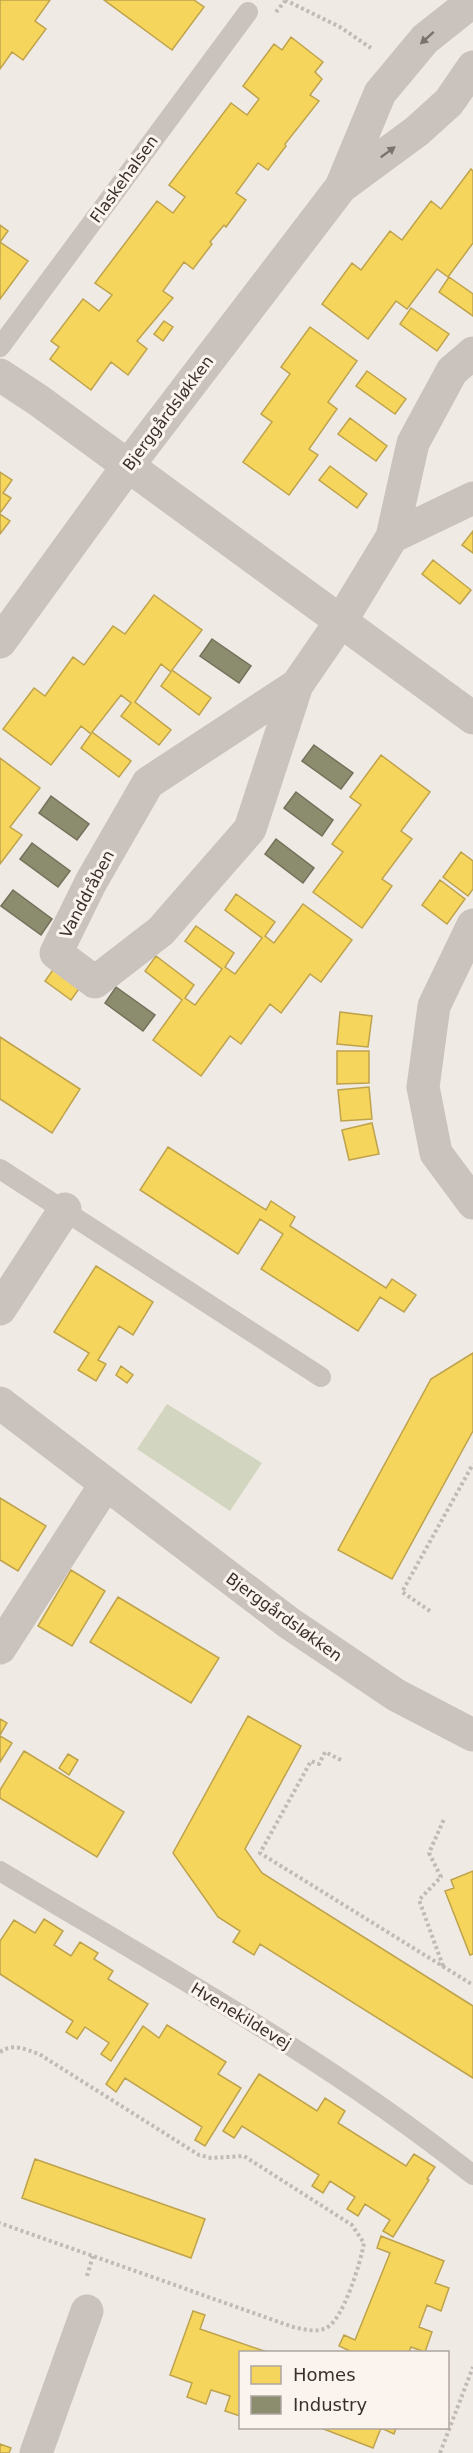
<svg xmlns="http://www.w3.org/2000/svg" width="473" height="2453" font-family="'DejaVu Sans',sans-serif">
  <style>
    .green { fill: #d2d5bf }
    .homes { fill: #f6d55c; stroke: #bea34d; stroke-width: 1.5 }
    .industry { fill: #8c8c6e; stroke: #74705a; stroke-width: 1.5 }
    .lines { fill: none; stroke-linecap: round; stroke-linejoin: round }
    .path { stroke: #c1bab6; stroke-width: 4; stroke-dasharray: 3 3; stroke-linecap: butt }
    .lane { stroke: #c9c2bd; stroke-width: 20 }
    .street { stroke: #c9c2bd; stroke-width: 33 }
    .oneway { fill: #7b716d }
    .labels { text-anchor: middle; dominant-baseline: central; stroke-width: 6; stroke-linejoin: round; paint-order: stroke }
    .street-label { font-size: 16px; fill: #3b2f2b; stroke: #fbf4ee }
  </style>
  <rect width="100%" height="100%" fill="#f0eae5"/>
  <path class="green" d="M167 1404 262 1463 230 1511 137 1449Z"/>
  <path class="homes" d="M0 0H50L35 21 46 29 23 60 12 52 0 69Z
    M104 0H194L204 7 172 50Z
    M291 37 323 62 315 72 322 79 310 95 319 101 285 144 286 146 268 170 258 163 236 193 246 200 226 227 224 225 210 242 212 244 193 269 184 262 163 291 173 298 137 341 147 349 128 375 111 362 91 390 50 359 59 347 51 341 83 299 99 311 112 295 95 283 157 201 173 213 185 197 169 185 231 103 247 115 259 99 243 86 274 44 282 50Z
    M471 169 473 171V243L448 277 437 269 407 309 396 301 368 339 322 304 352 263 361 270 390 231 402 240 431 201 441 209Z
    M0 225 8 231 0 242 28 261 0 299Z
    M449 277 473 294V316L439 292Z
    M411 308 449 334 437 351 400 324Z
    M164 321 173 327 163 341 154 334Z
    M310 327 357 361 328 402 337 409 309 449 318 455 289 495 243 462 272 422 261 414 290 374 281 367Z
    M367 371 406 399 395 414 356 386Z
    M350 418 387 446 376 461 338 434Z
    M330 466 367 494 357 508 319 480Z
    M0 472 12 480 3 493 11 498 0 513Z
    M0 514 10 521 0 534Z
    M473 531V553L462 545Z
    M433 560 471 590 460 604 422 574Z
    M154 595 202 630 172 670 211 698 199 715 161 686 171 672 161 664 135 702 171 730 159 745 121 716 131 703 121 695 92 732 131 761 119 777 81 748 91 734 81 726 51 765 3 729 34 688 45 696 73 657 84 665 113 626 125 634Z
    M381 755 430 792 401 831 412 839 382 879 392 886 362 928 313 892 343 852 332 844 361 805 350 797Z
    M0 758 40 788 10 827 22 835 0 864Z
    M461 852 473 861V889L468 896 443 877Z
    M440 880 465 899 447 924 422 905Z
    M236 894 275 922 265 936 274 943 303 904 352 940 321 982 310 974 281 1013 270 1004 241 1044 230 1036 201 1076 153 1040 182 1000 145 971 156 956 194 985 185 998 195 1005 222 969 185 941 196 926 234 953 225 967 235 974 262 938 225 910Z
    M55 967 81 986 71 1000 45 981Z
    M340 1012 372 1016 368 1047 337 1044Z
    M0 1037 80 1089 52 1133 0 1099Z
    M337 1051H369V1083L337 1084Z
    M369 1087 372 1119 341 1121 338 1090Z
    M372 1123 379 1154 349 1160 342 1130Z
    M168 1147 266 1210 271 1201 295 1217 290 1226 386 1288 392 1279 416 1295 404 1312 380 1297 358 1331 261 1269 283 1234 260 1219 238 1254 140 1190Z
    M96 1266 153 1302 133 1335 119 1326 98 1360 106 1364 96 1381 78 1370 89 1353 54 1332Z
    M473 1353V1431L392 1579 338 1550 431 1379Z
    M121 1366 133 1375 127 1383 116 1375Z
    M0 1498 46 1526 18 1571 0 1560Z
    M71 1570 105 1591 72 1646 38 1626Z
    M118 1597 219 1658 191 1703 90 1642Z
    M248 1716 301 1746 245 1849 262 1873 473 2006V2078L260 1944 254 1955 233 1942 240 1931 218 1917 173 1853Z
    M0 1719 7 1723 0 1735Z
    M0 1736 12 1743 0 1762Z
    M24 1751 124 1812 97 1857 0 1798V1790Z
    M68 1754 78 1760 69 1775 59 1768Z
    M473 1871V1954L470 1955 445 1891 454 1888 451 1880Z
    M44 1919 63 1931 54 1945 71 1956 80 1942 98 1953 94 1959 113 1971 108 1979 148 2004 111 2061 101 2054 109 2043 85 2027 77 2039 66 2032 73 2021 0 1974V1941L14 1920 35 1933Z
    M167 2025 226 2062 218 2074 241 2088 205 2146 195 2140 202 2127 125 2078 116 2092 106 2084 143 2026 159 2038Z
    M259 2074 317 2111 325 2098 345 2111 338 2123 406 2166 414 2154 435 2167 427 2179 429 2180 393 2237 383 2231 390 2220 365 2204 358 2216 347 2209 355 2197 330 2181 323 2193 312 2186 319 2175 242 2126 234 2138 223 2131Z
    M35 2159 205 2219 191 2258 22 2198Z
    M381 2236 444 2261 435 2283 449 2288 441 2311 427 2305 419 2327 432 2332 425 2352 411 2347 409 2352H352L339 2346 344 2335 355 2340 390 2253 377 2248Z
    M193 2311 205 2315 200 2329 267 2352H240V2416L225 2411 230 2396 211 2390 206 2404 187 2397 192 2383 170 2375Z
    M321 2428H396L394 2434 381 2428 373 2448Z
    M0 2444 11 2448 9 2453H0Z"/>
  <path class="industry" d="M212 639 251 666 239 683 200 656Z
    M314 745 353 773 341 789 302 761Z
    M296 792 333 820 322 836 284 808Z
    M51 796 89 824 77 840 39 813Z
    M276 839 314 868 303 883 265 854Z
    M32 843 70 871 58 887 20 859Z
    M13 890 52 919 41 935 1 906Z
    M116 987 155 1015 143 1031 105 1003Z"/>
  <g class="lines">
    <path class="path" d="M285 0 340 27 371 48
      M276 12 285 1
      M430 1611 402 1592 473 1464
      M341 1760 325 1752 319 1764 311 1761 260 1853 473 1985
      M443 1966 419 1900 441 1877 429 1853 444 1819
      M0 2052C13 2043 25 2049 39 2054L199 2155 211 2158 244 2156 352 2225 364 2243C361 2261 343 2321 326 2328 315 2333 304 2329 293 2327L0 2223
      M87 2276 93 2256
      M440 2453 473 2367"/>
    <path class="lane" d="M0 347 248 12
      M0 1169 321 1377
      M0 1871C160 1967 326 2058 473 2175"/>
    <path class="street" d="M341 187 417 131 449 102 473 67
      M0 375 38 400 473 718
      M392 537 473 498
      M0 642 127 467 341 187 380 93 425 39 473 1
      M297 685 148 783 91 882 56 953 95 982 161 931 250 829 297 685 341 621 392 537 413 443 452 371 473 353
      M473 925 434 1006 423 1087 436 1153 473 1203
      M0 1309 65 1209
      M0 1403 289 1623 396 1695 473 1735
      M0 1648 105 1485
      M36 2453 87 2311"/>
  </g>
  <defs><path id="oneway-solid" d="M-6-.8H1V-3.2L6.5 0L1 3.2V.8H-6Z" transform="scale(1.5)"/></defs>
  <g class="oneway">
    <use href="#oneway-solid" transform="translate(427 38) rotate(138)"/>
    <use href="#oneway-solid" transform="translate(388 152) rotate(-36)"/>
  </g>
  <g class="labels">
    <g class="street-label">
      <text transform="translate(124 179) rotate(-54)">Flaskehalsen</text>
      <text transform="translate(168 413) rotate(-53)">Bjerggårdsløkken</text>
      <text transform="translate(87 894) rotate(-62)">Vanddråben</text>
      <text transform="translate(284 1617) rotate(36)">Bjerggårdsløkken</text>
      <text transform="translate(241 2016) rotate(31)">Hvenekildevej</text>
    </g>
  </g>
  <rect x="239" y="2351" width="210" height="78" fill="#fbf4ee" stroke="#aea5a0" stroke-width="1.5"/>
  <rect x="251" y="2366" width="30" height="18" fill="#f6d55c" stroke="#aea5a0" stroke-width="1.5"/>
  <text x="293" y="2381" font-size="18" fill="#3b2f2b">Homes</text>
  <rect x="251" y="2396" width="30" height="18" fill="#8c8c6e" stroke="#aea5a0" stroke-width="1.5"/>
  <text x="293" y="2411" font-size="18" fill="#3b2f2b">Industry</text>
</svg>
